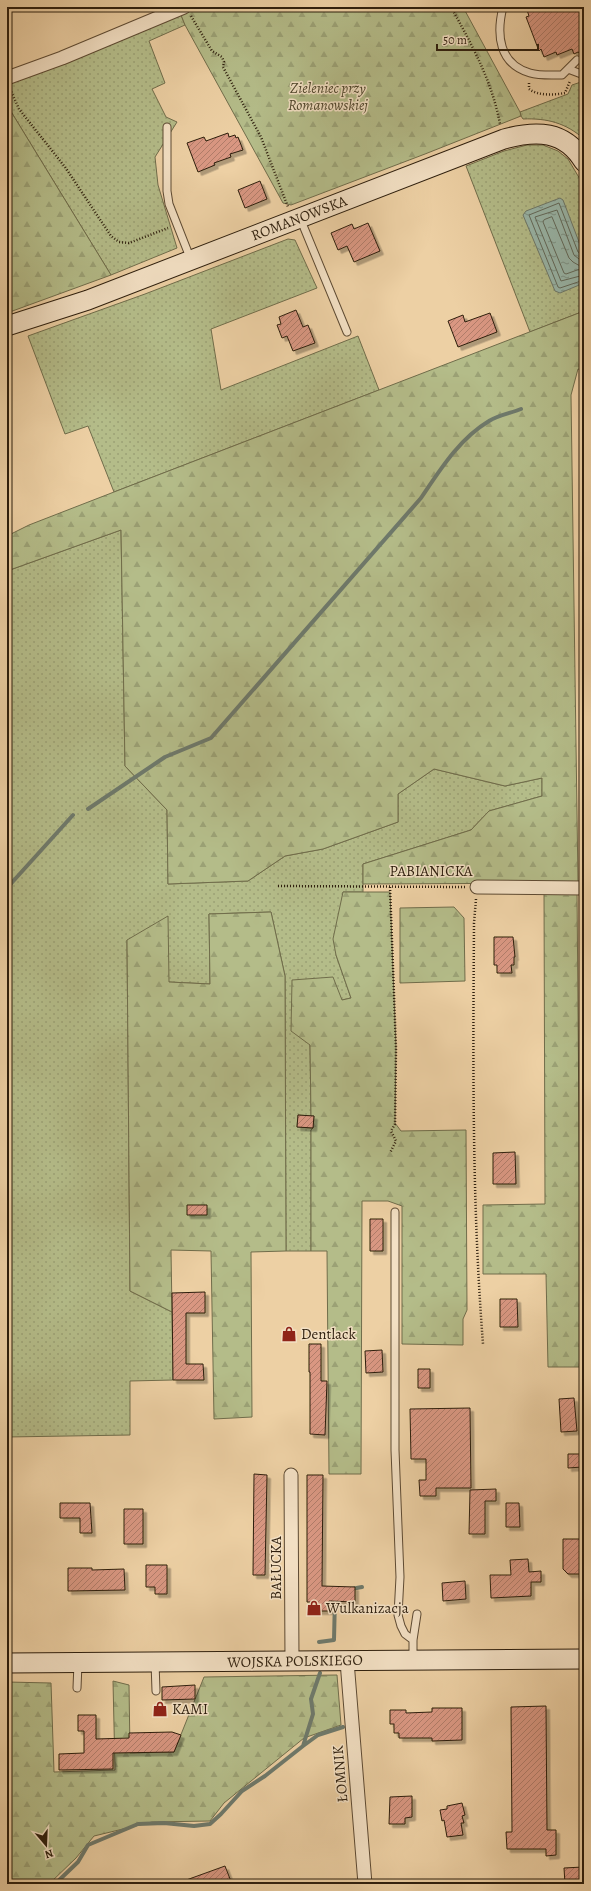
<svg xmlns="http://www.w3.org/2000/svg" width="591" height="1891" font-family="Alegreya,serif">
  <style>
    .grass { fill: url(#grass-dots); stroke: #706d4b }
    .forest { fill: url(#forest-firs); stroke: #706d4b }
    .water { fill: url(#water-ripples); stroke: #6e796b }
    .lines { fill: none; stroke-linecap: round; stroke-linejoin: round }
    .shore { stroke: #636a5b; stroke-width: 1 }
    .stream { stroke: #6e796b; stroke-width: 4 }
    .building { fill: url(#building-hatch); stroke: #2d1e0d; filter: url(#shadow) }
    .lane-casing { stroke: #5d4a33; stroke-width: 9 }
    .street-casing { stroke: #5d4a33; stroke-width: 15 }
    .secondary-casing { stroke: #2d1e0d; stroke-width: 21 }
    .path { stroke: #2d1e0d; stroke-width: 2.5; stroke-dasharray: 1 2; stroke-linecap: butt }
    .lane { stroke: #f3e0c4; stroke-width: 7 }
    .street { stroke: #f3e0c4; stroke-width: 13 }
    .secondary { stroke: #f3e0c4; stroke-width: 19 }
    .labels { text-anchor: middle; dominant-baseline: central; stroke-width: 3; stroke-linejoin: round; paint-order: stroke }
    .park-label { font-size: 15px; font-style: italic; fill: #4f462c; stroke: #f3e0c4 }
    .street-label { font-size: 15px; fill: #2d1e0d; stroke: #f3e0c4 }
    .poi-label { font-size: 15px; fill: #2d1e0d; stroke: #f3e0c4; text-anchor: start }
  </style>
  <defs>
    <pattern id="grass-dots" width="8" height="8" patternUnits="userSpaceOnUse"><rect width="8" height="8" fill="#b4bc89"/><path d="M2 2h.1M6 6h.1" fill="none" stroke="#9ba175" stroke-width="1.8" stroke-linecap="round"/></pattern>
    <pattern id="forest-firs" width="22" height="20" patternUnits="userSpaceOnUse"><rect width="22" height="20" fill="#b4bc89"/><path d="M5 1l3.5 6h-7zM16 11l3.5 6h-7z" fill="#9ba175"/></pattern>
    <pattern id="water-ripples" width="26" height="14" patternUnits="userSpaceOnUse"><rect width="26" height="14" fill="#99b6a9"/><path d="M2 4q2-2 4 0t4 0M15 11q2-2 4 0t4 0" fill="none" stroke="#7d9388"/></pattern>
    <pattern id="building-hatch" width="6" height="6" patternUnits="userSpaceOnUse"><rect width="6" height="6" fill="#d99782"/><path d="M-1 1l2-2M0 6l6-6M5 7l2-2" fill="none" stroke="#b07b69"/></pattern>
    <filter id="shadow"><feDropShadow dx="3.5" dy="3.5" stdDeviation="0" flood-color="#0004"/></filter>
  </defs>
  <rect width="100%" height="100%" fill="#edd0a4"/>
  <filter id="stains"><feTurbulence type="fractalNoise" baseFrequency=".005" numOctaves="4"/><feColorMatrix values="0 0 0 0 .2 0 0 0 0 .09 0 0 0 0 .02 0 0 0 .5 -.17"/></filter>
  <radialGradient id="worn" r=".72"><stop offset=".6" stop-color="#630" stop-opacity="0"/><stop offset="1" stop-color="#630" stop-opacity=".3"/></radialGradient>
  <path class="grass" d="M181 15 185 25 149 41 165 83 152 89 166 117 177 122 155 157 158 185 177 248 111 275 7 105V84Z
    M584 81V139C566 123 547 118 523 119L521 116 520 112 568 94 572 85Z
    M527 145H543L558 151 568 159 584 186V311L530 332 466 166 504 151Z
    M288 239 295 240 317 288 211 329 221 390 358 336 379 390 114 492 88 426 65 434 28 336 145 294Z
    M121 530 125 766 167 810 168 884 248 881 285 856 323 849 398 822V794L434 769 505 786 542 778V796L489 811 471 830 363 864V892H343L336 955 351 998 342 1000 310 1045 311 1116 298 1115 297 1127 313 1128 311 1130V1251H286L285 976 271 912 209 914 210 984 169 982 127 940 130 1291 172 1312 173 1380 130 1381V1435L7 1437V571Z"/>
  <path class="forest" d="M200 7H463L520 112 521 116 425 154 291 205 283 203 185 25 181 15Z
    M7 105 111 275 7 313Z
    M584 311V371L578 369 571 395 578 883 363 884V864L471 830 489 811 542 796V778L505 786 434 769 398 794V822L323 849 285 856 248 881 168 884 167 810 125 766 121 530 7 571V536L29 525 114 492Z
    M544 890H577L581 1367H548L546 1274H483V1205L545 1204Z
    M343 892H390L396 1048 395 1123 401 1131 466 1130 467 1310 463 1319V1345L402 1344V1206L388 1201H362L361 1474H329L327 1251H311V1130L313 1128 314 1116H311L310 1045 291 1031 292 980 333 977 342 1000 351 998 336 955 333 939Z
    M454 907 464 918 465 981 400 983V908Z
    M271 912 285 976 286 1251 251 1252 252 1417 214 1419 211 1251 171 1250 172 1312 130 1291 127 940 168 916 169 982 210 984 209 914Z
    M337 1675 341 1725 304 1738 224 1803 210 1821 152 1822 94 1836 76 1858 49 1884H7V1682L51 1683 54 1772 115 1770 113 1681 129 1685 130 1753 174 1752 204 1677Z"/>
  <path class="water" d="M560 198 563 200 584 255V283L560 293 555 291 523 215 526 211Z"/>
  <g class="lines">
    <path class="shore" d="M552 217 569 258 573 262 580 266V269L566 274 564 273 543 222 544 220Z
      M584 255 578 252 559 203 529 215 558 287 560 288 584 280
      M584 260 579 259 574 255 557 210 535 217 561 281 584 275"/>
    <path class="stream" d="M88 809 165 757 211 738 421 498C440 470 459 439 489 421 498 415 511 413 521 409
      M7 888 73 815
      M351 1589 362 1587
      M319 1642 334 1640 335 1597
      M303 1746 318 1735 343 1727
      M55 1884 78 1862 88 1845 138 1824 164 1823 194 1826 210 1824 221 1814 242 1791 265 1776 303 1746 313 1714 311 1699 320 1673"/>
  </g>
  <path class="building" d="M526 7H580L584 17V57L578 52 574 54 572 49 557 55 556 52 544 57 541 49 539 51 526 17 529 16Z
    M228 133 229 137 235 135 236 138 238 137 243 150 230 154 231 157 214 163 215 165 198 172 187 143 204 137 206 141Z
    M260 181 267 199 245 208 238 190Z
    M368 223 380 251 354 262 347 246 338 250 331 233 352 224 354 229Z
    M296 310 303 327 308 325 315 343 293 351 287 336 282 338 277 325 281 324 279 317Z
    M490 313 497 332 458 347 448 321 463 315 465 322Z
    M494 937H513L515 957H514V965H511L512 973H497V965H494Z
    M298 1115 314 1116 313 1128 297 1127Z
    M515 1152 516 1184H493V1153Z
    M187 1205H207V1215H187Z
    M370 1219H383V1251H370Z
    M205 1292V1313H186V1364H203L204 1380H173L172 1293Z
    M500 1299H517L518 1327H500Z
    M309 1344H321V1381H327L325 1435 310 1434V1372H309Z
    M382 1350 383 1372 366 1373 365 1351Z
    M418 1369H430V1388H418Z
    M574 1398 577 1431 561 1432 559 1399Z
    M470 1408 471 1488H436V1496H420L419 1480H426V1459H411L410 1409Z
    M568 1454H582V1467L568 1468Z
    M254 1474 267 1475 265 1575H253Z
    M307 1475H323L322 1586 355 1587V1602L329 1601V1611H312V1602H307Z
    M496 1489V1501H485V1534H469L470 1490Z
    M60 1503H90L92 1533H80V1518H60Z
    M506 1503H519L520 1527H506Z
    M124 1509H143V1544H124Z
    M563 1539H584V1574H568L563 1569Z
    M528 1559 529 1572 541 1571V1582H531V1596L491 1598 490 1575H511L510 1560Z
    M146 1565H167V1594H155V1587H146Z
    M68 1568H92V1570L124 1569 125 1590 68 1591Z
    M465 1581 466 1599 443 1601 442 1583Z
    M195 1685V1699L162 1700V1687Z
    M546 1706 547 1830H556V1855L546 1856V1849H507L506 1832H512L511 1707Z
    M432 1708H462V1740L432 1741V1738H399V1733H394V1724H390V1710H406V1713L432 1712Z
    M78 1715H96V1739L129 1738V1733L172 1732 181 1735 174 1752 113 1753V1769L59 1770V1754L84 1753V1731H78Z
    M412 1796V1817L405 1818V1824H389L390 1797Z
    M462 1803 465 1815 462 1816 464 1823H461L463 1835 447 1837 444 1820 442 1821 440 1810 447 1809V1806Z
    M225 1866 232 1884H178V1883Z
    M583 1867V1884H565L564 1868Z"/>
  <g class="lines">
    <g class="lane-casing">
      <path id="lane" d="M503 7C496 35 499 64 530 73 540 76 552 75 562 75L577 60
        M568 69 584 75
        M167 127V191L169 204 191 260
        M300 218 347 332
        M395 1212V1450L400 1577 398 1615 401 1626 405 1634 413 1640
        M413 1660V1640L417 1614
        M155 1662 156 1691
        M77 1688 78 1663"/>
    </g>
    <g class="street-casing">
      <path id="street" d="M7 78 62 58 184 7
        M477 887 584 888
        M291 1475 292 1661
        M347 1661 365 1884"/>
    </g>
    <g class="secondary-casing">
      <path id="secondary" d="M7 326 88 300 504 139C536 130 565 130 584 162
        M7 1663 584 1659"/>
    </g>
    <path class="path" d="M451 7C472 45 492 81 500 124
      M191 16 212 51 222 57 224 62 223 67 261 137 288 207
      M529 83V89C538 96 554 95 565 93L570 81
      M10 89 19 109 65 167 111 236 119 242 129 243 168 228
      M278 886 465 887
      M390 887 396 1048 395 1124 391 1131 396 1141 390 1153
      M476 899 474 923C473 1064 472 1204 483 1344"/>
    <use href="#lane" class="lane"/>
    <use href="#street" class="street"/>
    <use href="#secondary" class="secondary"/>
  </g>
  <defs>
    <g id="shop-bare" transform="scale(1.2)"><path d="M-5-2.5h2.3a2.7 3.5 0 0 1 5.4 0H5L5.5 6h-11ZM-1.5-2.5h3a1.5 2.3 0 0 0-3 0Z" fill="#8f2418" stroke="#f3e0c4" stroke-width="2.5" paint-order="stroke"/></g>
  </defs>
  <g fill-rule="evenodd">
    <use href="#shop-bare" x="289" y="1334"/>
    <use href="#shop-bare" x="314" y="1608"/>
    <use href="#shop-bare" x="160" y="1709"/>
  </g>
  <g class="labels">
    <g class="park-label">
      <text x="328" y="88">Zieleniec przy<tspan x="328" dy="17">Romanowskiej</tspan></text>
    </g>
    <g class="street-label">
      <text transform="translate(299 218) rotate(-21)">ROMANOWSKA</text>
      <text x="431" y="871">PABIANICKA</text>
      <text transform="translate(276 1568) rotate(-90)">BAŁUCKA</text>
      <text transform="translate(295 1661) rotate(-1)">WOJSKA POLSKIEGO</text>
      <text transform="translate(340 1774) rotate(-95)">ŁOMNIK</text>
    </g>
    <g class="poi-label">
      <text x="301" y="1334">Dentlack</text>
      <text x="326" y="1608">Wulkanizacja</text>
      <text x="172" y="1709">KAMI</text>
    </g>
  </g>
  <rect width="591" height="1891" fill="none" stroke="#edd0a4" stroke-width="24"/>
  <rect x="8" y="8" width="575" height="1875" fill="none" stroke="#2d1e0d" stroke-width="2"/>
  <rect x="12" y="12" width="567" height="1867" fill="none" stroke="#2d1e0d"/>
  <g transform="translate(46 1845) rotate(161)" stroke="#f3e0c4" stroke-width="3" paint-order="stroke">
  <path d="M0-3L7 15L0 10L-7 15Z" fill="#2d1e0d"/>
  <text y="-6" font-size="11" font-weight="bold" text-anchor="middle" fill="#2d1e0d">N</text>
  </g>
  <path d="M437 44v6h101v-6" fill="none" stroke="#2d1e0d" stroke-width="2"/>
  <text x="443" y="44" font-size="12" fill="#2d1e0d" stroke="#f3e0c4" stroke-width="3" paint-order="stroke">50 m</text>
  <rect width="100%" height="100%" filter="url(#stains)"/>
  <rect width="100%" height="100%" fill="url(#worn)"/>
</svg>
